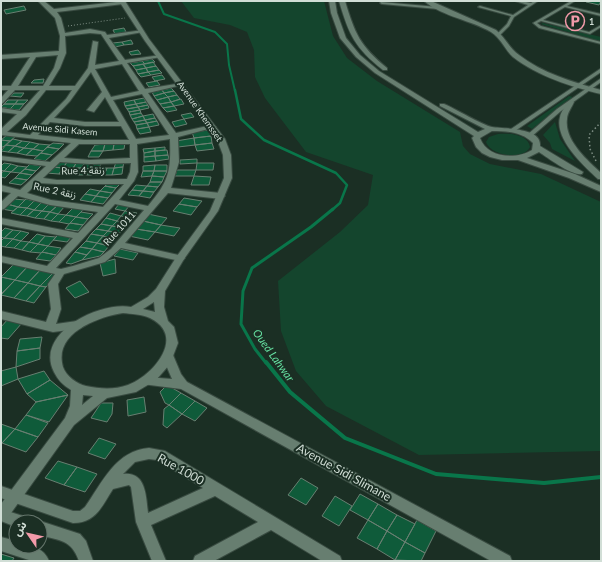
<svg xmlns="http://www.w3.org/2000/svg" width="602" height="562" font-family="Lato,'Noto Sans Arabic',sans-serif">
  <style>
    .green { fill: #14452d }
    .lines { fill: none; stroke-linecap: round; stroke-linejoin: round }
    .stream-far3 { stroke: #09764a; stroke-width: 2 }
    .stream-far2 { stroke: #09764a; stroke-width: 2.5 }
    .stream-far1 { stroke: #09764a; stroke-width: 3 }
    .stream { stroke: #09764a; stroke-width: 4 }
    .building { fill: #0f5b3a; stroke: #687f71 }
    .lane-casing { stroke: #394b41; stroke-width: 2 }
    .street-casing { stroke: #394b41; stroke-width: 2 }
    .secondary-casing { stroke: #394b41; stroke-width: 2 }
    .path-far1 { stroke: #7e8e84; stroke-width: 1; stroke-dasharray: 1 2; stroke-linecap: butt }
    .path { stroke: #7e8e84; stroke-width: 1.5; stroke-dasharray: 1.5 2.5; stroke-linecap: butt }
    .lane { fill: #677e70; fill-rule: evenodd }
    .street { fill: #677e70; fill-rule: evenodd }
    .secondary { fill: #677e70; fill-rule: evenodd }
    .labels { text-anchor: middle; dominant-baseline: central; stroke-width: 4; stroke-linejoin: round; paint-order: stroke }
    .far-poi-label { font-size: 9px; font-weight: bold; fill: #d1ded6; stroke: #1b2f24; text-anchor: start }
    .far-street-label { font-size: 9px; fill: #d1ded6; stroke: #1b2f24 }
    .street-label { font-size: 10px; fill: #d1ded6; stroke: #1b2f24 }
    .water-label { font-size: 11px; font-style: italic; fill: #65e0a1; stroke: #1b2f24 }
    .near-street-label { font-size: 12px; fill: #d1ded6; stroke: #1b2f24 }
  </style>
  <rect width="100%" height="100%" fill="#1b2f24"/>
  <path class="green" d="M181 1H324L333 36 347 58 377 81 460 132 463 146 470 154 490 164 541 174 601 202V451L419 455 326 406 296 371 281 331 278 281 340 232 368 205 373 175 306 152 265 98 255 77 254 50 247 32 230 25 194 18Z
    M543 23 601 37V39L599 41 544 25 541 24Z
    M569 96 573 97 532 129 527 126Z
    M555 122 560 139 575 161 552 149 550 143 543 135Z
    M498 134C509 133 528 134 530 147 523 161 491 156 486 142L489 137Z"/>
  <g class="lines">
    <path class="stream-far3" d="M158 1 164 14 215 32 227 44 229 65 235 91"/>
    <path class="stream-far2" d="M235 90 241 119 264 140 336 173 347 185 340 203 332 210"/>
    <path class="stream-far1" d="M266 363 255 349 241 324 243 291 252 268 311 227 333 209"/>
    <path class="stream" d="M266 362 290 392 345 438 436 474 544 483 601 477"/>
  </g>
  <path class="building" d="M601 1 599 5 586 2 587 1Z
    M24 6 26 10 6 14 4 10Z
    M124 28 126 32 115 34 113 30Z
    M131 40 133 44 124 45 122 42Z
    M122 42 124 45 115 47 113 43Z
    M138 50 141 54 131 55 129 52Z
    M152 59 155 62 145 64 142 61Z
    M142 61 145 64 133 66 130 63Z
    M153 62 156 66 146 68 143 64Z
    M143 64 146 68 136 70 133 66Z
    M156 66 159 70 148 72 146 68Z
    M146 68 148 72 138 74 136 70Z
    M159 70 162 73 151 75 148 72Z
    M148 72 151 75 141 77 138 74Z
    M162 75 165 79 155 81 152 77Z
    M44 79 43 83H31L34 80Z
    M157 81 160 85 149 87 146 83Z
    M171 88 174 91 164 93 162 90Z
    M162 90 164 93 154 96 152 92Z
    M174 91 177 95 168 97 164 93Z
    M14 93H24L21 97 10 96Z
    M164 93 168 97 157 100 154 96Z
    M177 95 180 99 171 102 168 97Z
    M168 97 171 102 160 104 157 100Z
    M144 98 146 102 136 104 134 100Z
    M181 99 184 104 174 106 171 102Z
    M8 100H18L15 104H4Z
    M18 100H28L24 104H15Z
    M134 100 136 104 125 106 124 102Z
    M146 102 148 105 138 107 136 104Z
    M171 102 174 106 163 108 160 104Z
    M4 104H15L10 109 1 107Z
    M15 104H24L19 110 10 109Z
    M136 104 138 107 127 109 125 106Z
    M148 105 149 108 140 110 138 107Z
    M174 106 177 110 167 112 163 108Z
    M138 107 140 110 129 112 127 109Z
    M140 110 141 113 130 115 129 112Z
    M141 113 143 116 132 119 130 115Z
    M191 113 194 117 184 119 181 115Z
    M153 114 155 118 145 120 143 116Z
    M143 116 145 120 134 122 132 119Z
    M155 118 157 121 147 123 145 120Z
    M184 119 187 124 175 127 172 122Z
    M145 120 147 123 136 125 134 122Z
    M157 121 159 125 149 127 147 123Z
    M147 123 149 127 137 129 136 125Z
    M149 127 151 132 140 134 137 129Z
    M209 130 211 136 194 138 192 132Z
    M7 135 16 136 10 141 1 140Z
    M211 136 212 143 195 145 194 138Z
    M194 138 195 145 178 147 176 141Z
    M13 139 22 141 15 146 6 145Z
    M1 140 10 141 3 147H1Z
    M22 141 30 142 24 148 15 146Z
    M30 142 39 144 33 149 24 148Z
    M53 143 64 144 59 149 47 147Z
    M125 143 124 149 113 150 114 144Z
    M212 143 214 149 197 151 195 145Z
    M39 144 50 145 43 151 33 149Z
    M105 144 103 151H91L95 145Z
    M105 144H114L113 150 103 151Z
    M6 145 15 146 8 152 1 151Z
    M15 146 24 148 17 153 8 152Z
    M47 147 59 149 52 155 41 153Z
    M165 147V150L155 151V148Z
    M24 148 33 149 26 155 17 153Z
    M155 148V151L144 153 143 149Z
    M33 149 43 151 37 156 26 155Z
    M167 150 168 155 155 156V151Z
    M91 151H103L99 157H88Z
    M155 151V156L144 157V153Z
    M41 153 52 155 45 161 34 159Z
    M168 155 169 159 156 161 155 156Z
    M155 156 156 161 144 162V157Z
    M197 159V163L180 164V160Z
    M124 161 123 167 114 168 116 162Z
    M60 162H67L63 168 53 167Z
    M67 162H77L73 168H63Z
    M77 162H85L82 168H73Z
    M85 162H94L91 169 82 168Z
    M94 162H102L99 168 91 169Z
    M4 163 11 164 4 171 1 170V166Z
    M197 163H214L213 170H196Z
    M11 164 18 166 11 172 4 171Z
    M30 164 41 166 36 171 25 169Z
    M155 165 154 171H143V166Z
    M155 165H167V171H154Z
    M18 166 27 167 20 173 11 172Z
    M53 167 63 168 59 174 46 173Z
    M123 167 122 174 112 175 114 168Z
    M63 168H73L68 175 59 174Z
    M73 168H82L79 175H68Z
    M82 168 91 169 87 175H79Z
    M99 168H107L104 175H96Z
    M99 168 96 175H87L91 169Z
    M107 168H114L112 175H104Z
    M25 169 36 171 32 175 20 173Z
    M177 170H196L194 176H175Z
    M4 171 11 172 5 178 1 177V173Z
    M143 171H154L152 176 141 177Z
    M154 171H167L164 177 152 176Z
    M20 173 32 175 27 180 15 178Z
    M152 176 164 177 162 182H150Z
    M194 176 211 177 209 185H191Z
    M15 178 27 180 21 185 9 183Z
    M150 182H162L158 187 147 186Z
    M108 183 120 184 116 188 105 186Z
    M136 185 147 186 143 191 132 190Z
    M105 186 116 188 112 193 100 191Z
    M147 186 158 187 154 192 143 191Z
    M90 189 100 191 96 196 85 194Z
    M132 190 143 191 139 196 128 195Z
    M100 191 112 193 108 198 96 196Z
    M143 191 154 192 150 198 139 196Z
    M85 194 96 196 91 202 80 200Z
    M96 196 108 198 103 204 91 202Z
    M184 198 202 201 197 207 179 204Z
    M14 199 25 200 18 207 7 204Z
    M26 199 34 201 27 208 18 207Z
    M34 201 42 202 34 210 27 208Z
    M42 202 49 204 42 211 34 210Z
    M120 203 130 205 125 211 115 209Z
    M7 204 18 207 13 211 2 209Z
    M49 204 58 205 50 212 42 211Z
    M179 204 197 207 191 215 173 211Z
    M58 205 65 206 58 214 50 212Z
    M18 207 27 208 20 215 11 213Z
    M27 208 34 210 27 216 20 215Z
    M73 208 83 210 76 217 66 215Z
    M34 210 42 211 35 218 27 216Z
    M42 211 50 212 44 219 35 218Z
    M125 211 137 213 133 218 121 216Z
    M50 212 58 214 51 221 44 219Z
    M81 212 93 214 88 219 76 217Z
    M110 213 121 216 117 221 106 218Z
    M58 214 66 215 59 222 51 221Z
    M148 214 167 218 161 225 143 221Z
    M66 215 76 217 69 224 59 222Z
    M76 217 88 219 83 225 70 223Z
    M106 218 117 221 112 226 101 224Z
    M117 221 129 223 124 228 112 226Z
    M143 221 161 225 155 232 136 229Z
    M70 223 83 225 78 231 65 229Z
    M101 224 112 226 108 231 96 229Z
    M161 225 180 228 174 236 155 232Z
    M112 226 124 228 120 233 108 231Z
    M5 228 13 230 4 238 1 237V232Z
    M96 229 108 231 103 236 91 234Z
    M136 229 155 232 148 240 129 236Z
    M13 230 21 231 13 239 4 238Z
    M21 231 29 233 21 241 13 239Z
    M108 231 120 233 115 239 103 236Z
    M37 234 45 236 38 244 29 242Z
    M59 234 72 236 67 242 53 240Z
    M91 234 103 236 97 243 86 241Z
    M45 236 56 237 48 246 38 244Z
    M103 236 115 239 109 246 97 243Z
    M4 238 13 239 5 247 1 246V241Z
    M13 239 21 241 14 248 5 247Z
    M21 241 29 242 22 250 14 248Z
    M86 241 97 243 92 249 80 247Z
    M29 242 38 244 30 252 22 250Z
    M97 243 109 246 104 252 92 249Z
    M38 244 48 246 41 253 30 252Z
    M48 246 61 248 56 255 42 252Z
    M80 247 92 249 87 255 75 252Z
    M92 249 104 252 100 256 82 260Z
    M120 249 138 253 133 260 114 256Z
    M42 252 56 255 50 261 36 259Z
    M75 252 87 255 82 260 71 264 66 263Z
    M115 259 116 273 103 276 100 263Z
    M15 263 28 266 15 280 1 277Z
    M28 266 41 269 28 283 15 280Z
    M41 269 53 273 40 286 28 283Z
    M53 273 58 274 46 287 40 286Z
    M1 277 15 280 1 294Z
    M15 280 28 283 14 298 1 295Z
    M80 281 89 292 75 298 66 288Z
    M28 283 40 286 26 301 14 298Z
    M40 286 46 287 34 303 26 301Z
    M8 319 22 323 8 339 1 338V327Z
    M42 337 40 348 17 351 20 339Z
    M40 348V359L16 367 17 351Z
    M16 367 18 379 1 386V371Z
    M44 371 50 380 27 394 18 379Z
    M50 380 68 395 36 402 27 394Z
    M167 385 181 393 169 405 165 403 160 392Z
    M181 393 195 401 182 414 169 405Z
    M68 395 49 422 26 415 36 402Z
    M144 397 146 412 128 416 127 400Z
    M195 401 207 408 195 421 182 414Z
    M101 403H113L112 414 107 422 91 418Z
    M169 405 182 414 167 428 163 425 164 409Z
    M26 415 48 423 38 437 15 429Z
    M1 424 15 429 2 443H1Z
    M15 429 38 437 26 452 2 443Z
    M99 438 116 444 105 459 88 453Z
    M58 461 77 467 64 485 45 478Z
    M77 467 97 474 85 492 64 485Z
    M301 478 318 488 306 505 288 495Z
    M360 494 378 504 368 520 350 510Z
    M335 496 352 506 339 526 322 516Z
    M378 504 397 515 387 531 368 520Z
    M397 515 415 524 405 542 387 531Z
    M368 520 387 531 377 549 357 538Z
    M417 520 436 531 425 553 405 542Z
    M387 531 405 542 395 560 377 549Z
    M405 542 425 553 421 561 395 560Z
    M1 554 14 558 12 561H1Z"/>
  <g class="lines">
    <g class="lane-casing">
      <path id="lane" d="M515 1H521L531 3 534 1H538L514 17 509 26 500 35H498V33L507 24 511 16 478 7 480 6 513 15 528 5Z
        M571 1H575L567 6 601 14V16L565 7 543 20 589 32 601 25V27L590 34 541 21 537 23 541 26 601 42V44L539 28 533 23Z
        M381 2 438 7 440 8 438 9 382 4 380 3Z
        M600 69H601V72L515 131H511V129Z
        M600 79H601V82L561 111 531 137H527V135L557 109Z"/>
    </g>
    <g class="street-casing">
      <path id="street" d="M38 1H44L54 9 125 1 123 4 57 12 61 18 65 33 90 29 105 32 107 35 143 30V32L109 38 125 60 161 55V57L127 63 145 89 182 83V85L148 93 176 133 212 125 216 127 178 137 179 162 171 188 221 193 225 196 221 199 168 193 125 243 183 256 185 258 183 260 180 261 121 248 105 262 64 274 58 284 61 309 56 324 77 321 81 322 82 325 81 328 77 329 53 332 1 319V311L46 322 51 309 48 284 55 274 1 262V256L47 266 73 238 1 224V218L78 233 98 212 50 205 18 196 4 209 1 210V202L11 193 1 191V185L20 190 46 166 1 160V156L50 162 71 143 1 135V129L17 114 1 112V108L21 111 40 90H15L3 103 1 104V98L8 90H1V86H11L30 57 1 59V55L59 51 60 36 55 18ZM90 33 101 34 119 61 95 65 98 42 93 41 88 68 75 86H49L60 68 66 53 65 36ZM58 55 54 68 43 86H18L36 57ZM122 64 139 91 111 97 95 69ZM91 72 102 92 87 110 94 112 105 97 119 122H85L54 118 70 101ZM46 90H72L66 99 30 135 7 132 26 115ZM142 94 169 135 136 139 113 100ZM50 122 85 126H121L129 140H84L38 135ZM170 139C171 172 169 181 148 206L119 200 134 181 138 172 137 144ZM79 144H130V158L90 160 64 158ZM60 162 90 164 131 163 130 172 127 179 57 180 43 178ZM38 183 57 184H124L103 207 51 200 27 193ZM115 204 144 210 111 249 99 258 73 266 61 269 56 268Z
        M424 1H431L496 30C505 37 509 48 519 55 542 73 573 82 601 90V94C572 87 537 76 513 57 505 50 501 38 491 32 471 20 443 17 424 1Z
        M169 354 173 355 181 374 187 382 510 556 512 561H491L181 389 142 384 140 381 142 378 146 377 172 379 163 358 165 355Z
        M149 448 165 451 340 556 342 561H322L271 530 214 561H193L195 556 258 522 215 496 151 525 166 561H152L136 522 131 487 129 485 113 489C102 506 96 523 73 523L1 498V486L73 511H80L85 507C102 483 116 450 149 448ZM149 459 157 460 203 488 148 513C146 496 146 471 123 474L135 462Z
        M1 509 26 517 28 522H16V527L1 521Z
        M40 521 80 534 86 541 93 561H79C71 539 60 541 40 535V522H38Z
        M1 537 16 541V546C30 546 43 546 49 561H32L1 551Z"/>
    </g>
    <g class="secondary-casing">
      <path id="secondary" d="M119 1H125L149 39 225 139 231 155 232 178 218 211 184 259 165 291 164 307 168 321 174 327 178 343 170 364 156 380 136 392 107 398 74 425 6 520 1 521V504L65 418 70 406 71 390C63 385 58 380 54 372 34 333 100 301 131 307L148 297 156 289 177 256 210 211 224 178 223 155 217 139 145 41ZM154 302 155 312 143 309ZM123 313C131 314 142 314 150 318 187 336 153 376 128 385 114 390 100 389 86 386 77 384 66 376 63 367 53 333 98 317 123 313ZM83 395 93 396 82 405Z
        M329 1H335L337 13 346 38 360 55 379 71 478 132 485 129 440 106V104H444C456 109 482 125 492 127 503 129 542 127 540 146L583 172 582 174C572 176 548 158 539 152L527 158 575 174 601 186V192L569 178 518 160H502L490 157 482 153 476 147 472 138 474 136 375 73 356 57 340 38 331 13ZM492 131C507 131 522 132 533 143L532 150C516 160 487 158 480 138Z
        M339 1H345C355 34 360 46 387 68V70H383C355 48 349 35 339 1Z
        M569 101 574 102C572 107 567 113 567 119 564 140 587 160 601 173V179H598C584 166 554 139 560 117 561 111 566 106 569 101Z"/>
    </g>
    <path class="path-far1" d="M68 26 125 18"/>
    <path class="path" d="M596 161 590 149 589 135 601 122"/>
    <use href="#lane" class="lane"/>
    <use href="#street" class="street"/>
    <use href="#secondary" class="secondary"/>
  </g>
  <defs>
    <g id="parking-ring" transform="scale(1)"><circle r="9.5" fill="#1b2f24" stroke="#f39aa9" stroke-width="1.5"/><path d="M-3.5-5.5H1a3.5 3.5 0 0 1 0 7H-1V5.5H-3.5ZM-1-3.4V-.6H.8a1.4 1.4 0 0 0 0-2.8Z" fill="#f39aa9"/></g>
  </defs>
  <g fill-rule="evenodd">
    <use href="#parking-ring" x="575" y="21"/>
  </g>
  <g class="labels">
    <g class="far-poi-label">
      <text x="589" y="21">1</text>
    </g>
    <g class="far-street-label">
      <text transform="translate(200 111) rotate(55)">Avenue Khemsset</text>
      <text transform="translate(60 129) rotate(5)">Avenue Sidi Kasem</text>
    </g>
    <g class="street-label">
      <text transform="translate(83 170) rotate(-1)">Rue 4 زنقة</text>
      <text transform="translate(55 190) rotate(12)">Rue 2 زنقة</text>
      <text transform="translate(119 228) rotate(-48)">Rue 1011</text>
    </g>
    <g class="water-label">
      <text transform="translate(274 355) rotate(54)">Oued Lahwar</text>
    </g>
    <g class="near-street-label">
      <text transform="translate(181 469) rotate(29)">Rue 1000</text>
      <text transform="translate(344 472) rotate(29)">Avenue Sidi Slimane</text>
    </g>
  </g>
  <rect width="602" height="562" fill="none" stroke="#d1ded6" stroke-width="4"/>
  <g transform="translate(28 534) rotate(304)"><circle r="19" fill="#1b2f24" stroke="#64756b"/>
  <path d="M0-3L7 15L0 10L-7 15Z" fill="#f39aa9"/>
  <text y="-6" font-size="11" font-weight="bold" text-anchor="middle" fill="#d1ded6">ش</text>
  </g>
</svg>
